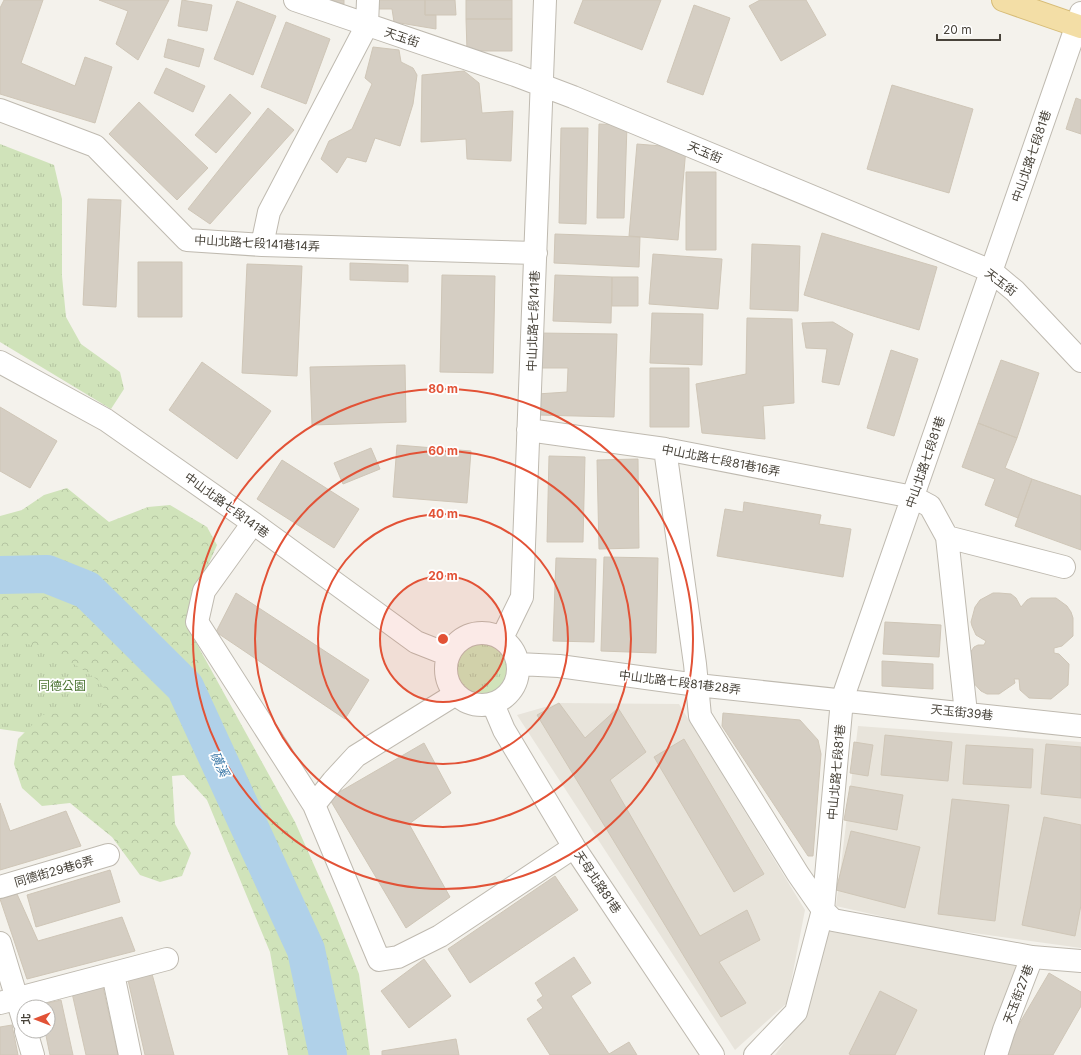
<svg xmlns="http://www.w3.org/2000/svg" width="1081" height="1055" font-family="Inter,'Noto Sans TC',sans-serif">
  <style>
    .residential { fill: #e8e4db }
    .grass { fill: url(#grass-tufts) }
    .forest { fill: url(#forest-crowns) }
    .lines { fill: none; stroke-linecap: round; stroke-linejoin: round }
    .river { stroke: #b0d1e9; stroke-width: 38 }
    .building { fill: #d5cec3; stroke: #cfc6b7 }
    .minor-casing { stroke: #bfbab0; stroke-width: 24 }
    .major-casing { stroke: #d7bc77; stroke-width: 24 }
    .minor { stroke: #fff; stroke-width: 22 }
    .major { stroke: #f3dea6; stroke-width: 22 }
    .ring { fill: none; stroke: #e25236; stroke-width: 2 }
    .labels { text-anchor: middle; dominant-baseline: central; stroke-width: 3.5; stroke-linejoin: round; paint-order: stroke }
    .street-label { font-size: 12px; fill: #48433a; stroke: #fff }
    .park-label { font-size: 12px; fill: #4b7433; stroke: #fff }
    .water-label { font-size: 13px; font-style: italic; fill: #3f7ba9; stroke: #fff }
    .centre { fill: #e25236; stroke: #fff; stroke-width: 2 }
    .ring-label { font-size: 12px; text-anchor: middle; font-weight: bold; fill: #e25236; stroke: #fff; stroke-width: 3.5; stroke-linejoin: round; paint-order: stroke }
  </style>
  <defs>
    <pattern id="grass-tufts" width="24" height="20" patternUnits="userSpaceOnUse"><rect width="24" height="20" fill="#d0e3ba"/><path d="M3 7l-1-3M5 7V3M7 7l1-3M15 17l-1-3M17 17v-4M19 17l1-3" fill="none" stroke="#b4c4a1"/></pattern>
    <pattern id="forest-crowns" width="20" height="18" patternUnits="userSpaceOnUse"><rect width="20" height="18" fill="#d0e3ba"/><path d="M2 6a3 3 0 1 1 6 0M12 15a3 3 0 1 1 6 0" fill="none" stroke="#b4c4a1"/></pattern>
  </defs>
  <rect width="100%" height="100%" fill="#f4f2ec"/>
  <path class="residential" d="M559 703 679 704 805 910 787 1003 735 1050 517 715Z
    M858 726 1081 742V948L924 926 836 906Z
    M828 931 1026 966 990 1055H775L804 1016Z"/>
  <path class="grass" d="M0 144 54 165 62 199V276L66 317 81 344 120 372 124 389 111 409 0 342Z
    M0 626 117 651 107 744 0 729Z
    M455 669a27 27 0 1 1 54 0a27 27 0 1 1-54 0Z"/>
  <path class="forest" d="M67 488 109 522 148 507 170 505 207 527 217 545 201 581 188 628 295 822 333 908 359 974 370 1055H288L270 952 207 800 184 775 172 776 175 824 191 853 182 876 160 882 140 875 112 837 70 803 42 806 22 788 14 764 18 739 42 715 100 708 106 691 98 680 77 666 46 649 13 640 0 646V516L22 510 44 495Z"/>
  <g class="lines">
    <path class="river" d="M0 575 47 574 87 590 185 687 306 950 328 1055"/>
  </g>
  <path class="building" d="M4 0H43L21 63 75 86 85 57 112 67 95 123 0 94V8Z
    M99 0H169L138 60 116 44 128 11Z
    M182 0 212 5 207 31 178 26Z
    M332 0H344V4Z
    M372 0H425V15H436V29L394 22 392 9H373Z
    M425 0H455L456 15H425Z
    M466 0H512V19H466Z
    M583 0H661L642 50 574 23Z
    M760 0H806L826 35 781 61 749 6Z
    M237 1 276 16 253 75 214 59Z
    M694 5 730 18 703 95 667 82Z
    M466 19H512V51H467Z
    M286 22 330 39 306 104 261 87Z
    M168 39 204 49 199 67 164 57Z
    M373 47 399 50 401 62 413 68 417 75 413 104 400 146 375 138 366 162 347 157 337 173 321 159 329 141 352 129 372 84 365 78Z
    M166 68 205 86 193 112 154 93Z
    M464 71 479 83 482 113 513 111 511 161 467 159 466 139 421 142 422 75Z
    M892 85 973 109 949 193 867 169Z
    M230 94 251 113 216 153 195 135Z
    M1076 98 1081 100V134L1066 129Z
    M139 102 208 168 177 200 109 134Z
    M268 108 294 130 210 224 188 209Z
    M599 124 627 125 624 218H597Z
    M561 128H588L586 224 559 223Z
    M637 144 686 148 678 240 629 236Z
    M686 172H716V250H686Z
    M88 199 121 200 116 307 83 305Z
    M822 233 937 267 919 330 804 295Z
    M555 234 640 237 639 267 554 263Z
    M752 244 800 246 798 311 750 309Z
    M653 254 722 259 718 309 649 304Z
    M138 262H182V317H138Z
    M350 263 408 265V282L350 280Z
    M247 264 302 266 297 376 242 373Z
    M442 275 495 276 493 373 440 372Z
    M555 275 612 277 611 323 553 321Z
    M612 277H638V306H612Z
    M652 313 703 314 702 365 650 363Z
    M747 318 792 319 794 403 763 406 765 439 702 433 696 384 746 374Z
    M833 322 853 334 839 385 822 382 827 349 806 348 802 323Z
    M537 333 617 334 614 417 538 415 537 394 567 392 568 368H539Z
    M891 350 918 359 894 436 867 428Z
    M1001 360 1039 373 1017 438 978 423Z
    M202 362 271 411 237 459 169 410Z
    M405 365 406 422 312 425 310 367Z
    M650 368H689V427H650Z
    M0 407 57 441 30 488 0 471Z
    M978 423 1017 438 1005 468 1032 479 1018 518 985 505 995 479 962 467Z
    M397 445 471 451 467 503 393 497Z
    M371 448 380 469 343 484 334 463Z
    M549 456 585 457 583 542H547Z
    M638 459 639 548 599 549 597 460Z
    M282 460 359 509 334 548 257 499Z
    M1032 479 1081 496V550L1015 526Z
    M744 502 821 515 819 524 851 529 843 577 717 556 725 509 743 512Z
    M604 557 658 558 656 653 601 651Z
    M556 558 596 559 594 642 553 641Z
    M236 593 369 680 345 719 216 632Z
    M993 593H999L1011 594 1016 598 1021 607 1027 600 1031 598H1056L1067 606 1071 612 1073 618V636L1062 646 1054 648V653L1059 654 1069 664 1068 685 1051 699 1029 698 1020 690 1019 679H1014L1015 683 999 694H987L981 691 968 677V656L974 647 978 645H984L986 641 976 635 972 626 971 622 975 607 980 600Z
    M885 622 941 625 939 657 883 654Z
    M882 661 933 664V689L882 686Z
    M559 703 585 738 618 708 646 752 610 780 700 936 747 910 760 940 719 962 746 1003 721 1017 537 715Z
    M723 713 800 720 818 740 821 754 813 856H808L722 726Z
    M885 735 952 742 948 781 881 775Z
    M684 739 764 874 734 892 654 757Z
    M854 742 873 745 868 776 850 773Z
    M424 743 451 793 409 824 450 897 406 928 329 798Z
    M1046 744 1081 747V798L1041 794Z
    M966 745 1033 749 1031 788 963 784Z
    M850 786 903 795 897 830 844 820Z
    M952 799 1009 805 995 921 938 914Z
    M0 803 10 831 66 811 81 846 0 870Z
    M1044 817 1081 825V905L1075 936 1022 925Z
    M851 831 920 847 905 908 836 890Z
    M110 870 120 902 36 927 27 895Z
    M555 876 578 910 470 983 448 949Z
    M17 894 38 941 122 917 135 951 27 979 0 899Z
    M574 957 591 983 571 996 609 1054 629 1042 637 1055H550L527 1019 543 1008 537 1000 543 996 535 983Z
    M424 959 451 996 409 1028 381 991Z
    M1049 973 1081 992V1006L1053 1055H1001Z
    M152 974 174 1055H145L128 980Z
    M103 987 118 1055H86L72 993Z
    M880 991 917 1010 895 1055H852L849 1054Z
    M61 1000 73 1055H50L45 1031H48V1007H39V1005Z
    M12 1025 18 1055H0V1027Z
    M456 1039 459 1055H382V1051Z"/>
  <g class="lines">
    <g class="minor-casing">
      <path id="minor" d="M295 0 515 75 573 97 991 271 1015 291 1081 361
        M0 110 95 146 187 240 262 245 536 253
        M262 245 269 212 367 25 368 0
        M0 362 106 420 253 523 416 642 449 655
        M528 430 665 449 913 497 930 506 947 537 966 713
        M665 449 695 664 700 716 798 874 823 910 833 920 1032 957 1081 961
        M253 523 204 591 197 622 314 805 379 960 398 957 440 936 574 847
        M947 537 1064 567
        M446 669a36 36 0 1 1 72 0a36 36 0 1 1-72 0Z
        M502 638 522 597 545 0
        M518 664 559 666 697 685 1081 726
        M493 704 504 730 574 847 713 1055
        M314 805 333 781 356 756 456 694
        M0 887 108 855
        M0 943 24 1022
        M113 974 130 1055
        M0 1003 167 959
        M26 1031 33 1055
        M755 1055 796 1012 823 910 842 700 1081 13
        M996 1055 1004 1030 1032 957"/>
    </g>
    <g class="major-casing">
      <path id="major" d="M1003 0 1081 27"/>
    </g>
    <use href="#minor" class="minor"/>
    <use href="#major" class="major"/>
  </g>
  <circle cx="443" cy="639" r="63" fill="#e25236" fill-opacity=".12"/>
  <g class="ring">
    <circle cx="443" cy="639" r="63"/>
    <circle cx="443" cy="639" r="125"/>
    <circle cx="443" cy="639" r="188"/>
    <circle cx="443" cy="639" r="250"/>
  </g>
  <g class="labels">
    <g class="street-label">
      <text transform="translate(402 37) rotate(19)">天玉街</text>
      <text transform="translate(705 152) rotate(23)">天玉街</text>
      <text transform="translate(1031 156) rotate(-71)">中山北路七段81巷</text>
      <text transform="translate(257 243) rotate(3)">中山北路七段141巷14弄</text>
      <text transform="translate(1001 282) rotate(37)">天玉街</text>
      <text transform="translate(533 321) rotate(-88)">中山北路七段141巷</text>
      <text transform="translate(721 460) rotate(11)">中山北路七段81巷16弄</text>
      <text transform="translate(925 462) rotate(-71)">中山北路七段81巷</text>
      <text transform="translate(227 505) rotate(36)">中山北路七段141巷</text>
      <text transform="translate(680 682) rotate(7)">中山北路七段81巷28弄</text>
      <text transform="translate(962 712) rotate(6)">天玉街39巷</text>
      <text transform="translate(836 772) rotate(-85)">中山北路七段81巷</text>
      <text transform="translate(54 871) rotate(-16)">同德街29巷6弄</text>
      <text transform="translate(598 882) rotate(56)">天母北路81巷</text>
      <text transform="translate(1018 994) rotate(-69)">天玉街27巷</text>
    </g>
    <g class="park-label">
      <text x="62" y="685">同德公園</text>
    </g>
    <g class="water-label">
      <text transform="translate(220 764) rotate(65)">磺溪</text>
    </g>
  </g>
  <circle cx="443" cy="639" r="6" class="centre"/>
  <g class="ring-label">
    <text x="443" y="393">80 m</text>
    <text x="443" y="455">60 m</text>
    <text x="443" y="518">40 m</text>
    <text x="443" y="580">20 m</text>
  </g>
  <g transform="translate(36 1019) rotate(270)"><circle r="19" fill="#ffffff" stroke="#b6b4b0"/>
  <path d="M0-3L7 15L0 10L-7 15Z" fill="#e25236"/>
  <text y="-6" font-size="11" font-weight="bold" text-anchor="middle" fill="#48433a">北</text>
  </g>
  <path d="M937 34v6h63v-6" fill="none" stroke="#48433a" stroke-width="2"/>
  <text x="943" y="34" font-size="12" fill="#48433a" stroke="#ffffff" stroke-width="3" paint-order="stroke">20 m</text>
</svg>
